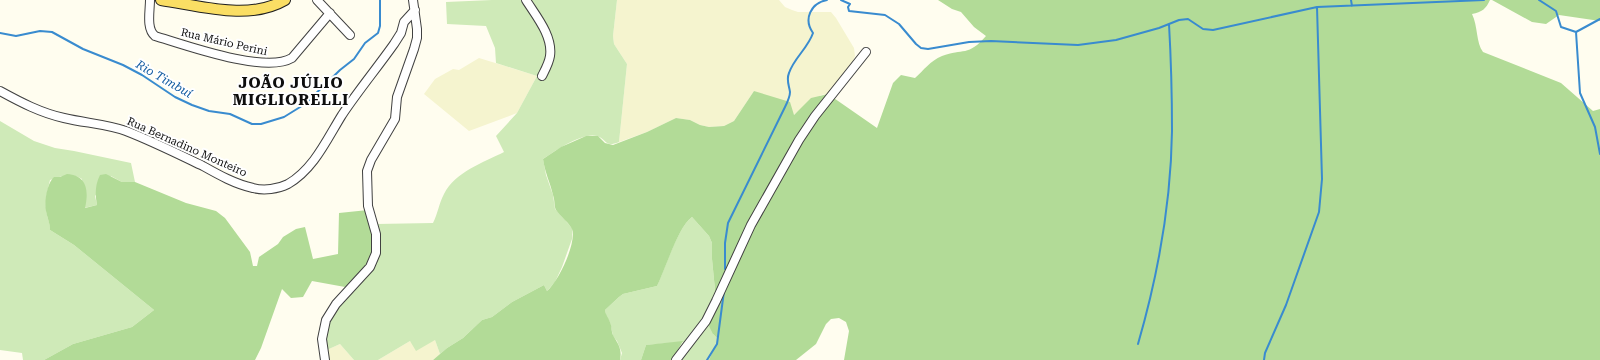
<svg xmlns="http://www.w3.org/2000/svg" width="1600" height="360" font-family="'Roboto Serif',serif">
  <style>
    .farmland { fill: #f5f4cf }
    .green { fill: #cfeab8 }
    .forest { fill: #b2db97 }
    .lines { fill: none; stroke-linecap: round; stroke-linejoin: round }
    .stream { stroke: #398bcf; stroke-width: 2 }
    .minor-casing { stroke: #414141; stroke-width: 10 }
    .major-casing { stroke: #1f1f1f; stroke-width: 12 }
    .minor { stroke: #fff; stroke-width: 8 }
    .major { stroke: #fade64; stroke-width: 10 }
    .labels { text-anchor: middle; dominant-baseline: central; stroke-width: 4; stroke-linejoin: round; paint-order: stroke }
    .street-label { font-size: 11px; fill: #0e0e0e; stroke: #fff }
    .water-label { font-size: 12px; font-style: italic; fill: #155da2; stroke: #fff }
    .district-label { font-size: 15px; font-weight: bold; letter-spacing: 1px; fill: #0e0e0e; stroke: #fff }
  </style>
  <rect width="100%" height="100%" fill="#fffdef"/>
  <path class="farmland" d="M617 0H779L785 7 792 10 798 12H831L836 18 854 48 855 56 853 61 828 94 821 95 793 115 754 91 734 121 724 126 709 127 700 125 690 120 676 118 647 132 619 142 627 64 614 44 613 36Z
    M479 58 537 76 517 113 469 131 424 94 435 79 453 69 459 70Z
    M435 340 440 354 433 360H378L410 341 413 344Z
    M340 344 354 360H322L320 353Z"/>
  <path class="green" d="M492 0H617L613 36 614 44 627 64 619 142C604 148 607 139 597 136 582 132 555 151 543 159L546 175 553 195 555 209 572 228V239L562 267 555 282 547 291 544 285 512 302 492 317 482 320 463 338 447 348 440 354 435 340 416 351 410 341 378 360H354L340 344 320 353C313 327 328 303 347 286 352 281 358 276 362 271 366 265 373 233 376 224L433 223C438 213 439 203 444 194 455 172 484 162 504 152L496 136 517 113 537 76 496 63 495 48 486 26 447 24 446 2Z
    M0 121 34 141 55 148 74 151 131 163 135 182H122L111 176 95 196 97 205 84 208 82 179C71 172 62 176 50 180 48 189 45 198 46 208 46 215 50 222 50 230L74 245 154 310 132 327 73 344 44 360H23L22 353 0 350Z
    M692 217 709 236 712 243V259L716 300 713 334 718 339 709 360H672L683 342 646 345 641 360H620L622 353 617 341 613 336 610 322 606 316 605 310 619 297 623 294 657 286C665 269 678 227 692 217Z"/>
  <path class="forest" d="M938 0H1490C1486 9 1482 12 1472 14 1478 26 1476 43 1483 52L1561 83 1593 111 1600 109V360H844L849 331 846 322 839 318 831 319 826 324 816 344 796 360H709L718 339 713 334 707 322 716 300 712 259V243L709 236 692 217C678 227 666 268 657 286L623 294 619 297 605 310C606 316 608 317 610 322 612 326 611 333 614 337 619 345 622 350 620 360H433L447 348 463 338 482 320 492 317 512 302 544 285 547 291C558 282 577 243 572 229 570 224 560 216 556 210 554 206 555 200 553 195 550 182 545 173 543 159L561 147 586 136H598L605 143 613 145 647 132 676 118 690 120 700 125 709 127 724 126 734 121 754 91 790 102 794 115 811 98 828 94 877 128 893 83 901 75 915 78C924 70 930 61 942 56 963 48 968 57 986 36L974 27 961 12 952 9Z
    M1492 0H1600V21L1559 15 1546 24 1532 22Z
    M67 174C87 175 89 191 85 208L97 205C95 194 95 185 100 175L106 174 122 182H135L186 203 216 211 225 218 250 252 253 266H257L259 257 278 244 283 237 296 229 305 227 313 259 338 254 339 213 368 210 376 224 372 260 345 287 312 281 303 297 291 298 282 289 261 348 255 360H44L73 344 132 327 154 310 74 245 50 230C50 223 47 217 46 211 44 202 47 183 54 177H60Z
    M683 341 672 360H641L646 345Z"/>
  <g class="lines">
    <path class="stream" d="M841 0 850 4 848 7 849 11 885 15 899 24 916 44 921 48 928 49 969 42 991 41 1078 45 1116 40 1159 28 1179 20 1188 19 1203 29 1213 30 1317 7 1484 0
      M1351 0 1352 6
      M1539 0 1556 11 1561 27 1576 32 1600 19
      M1576 32 1580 93 1595 127 1600 154
      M0 33 16 36 40 31 52 32 83 49 123 65 142 75 175 97 192 105 209 111 230 114 252 124H261L284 117 305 104 340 70 354 59 365 43 378 33 380 26V0
      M725 269V243L728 223 785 107C787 103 790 97 790 92 789 85 786 80 789 73 794 58 808 48 813 33 803 19 811 3 827 0
      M1138 344C1158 275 1171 202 1172 131 1172 95 1171 59 1169 24
      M707 360 717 344 724 291
      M1264 360 1265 353 1286 305 1319 212 1322 179 1317 7"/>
    <g class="minor-casing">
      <path id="minor" d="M150 0C150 11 146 29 155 36 185 45 265 74 292 58L330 13
        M317 0 350 35
        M526 0C536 16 553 36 550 56 549 63 545 70 542 76
        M0 91C20 102 41 113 64 118 85 123 106 124 126 131 152 141 178 154 203 166 219 175 235 184 253 188 264 191 278 189 288 184 314 169 327 139 342 115 358 91 377 68 394 44L401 33 404 22 415 10
        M325 360 322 339 326 320 336 304 370 267 376 253V234L368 206 367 171 371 160 395 119 397 97 414 49 417 38V29L413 0
        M676 360 706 321 716 301 751 225 799 140 815 116 866 52"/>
    </g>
    <g class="major-casing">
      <path id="major" d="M161 0C201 6 249 21 285 0"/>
    </g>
    <use href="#minor" class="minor"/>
    <use href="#major" class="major"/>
  </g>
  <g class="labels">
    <g class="street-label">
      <text transform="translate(224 42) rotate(13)">Rua Mário Perini</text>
      <text transform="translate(187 147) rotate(24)">Rua Bernadino Monteiro</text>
    </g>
    <g class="water-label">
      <text transform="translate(164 79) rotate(30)">Rio Timbuí</text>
    </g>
    <g class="district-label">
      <text x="291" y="83">JOÃO JÚLIO<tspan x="291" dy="17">MIGLIORELLI</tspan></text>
    </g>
  </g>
</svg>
